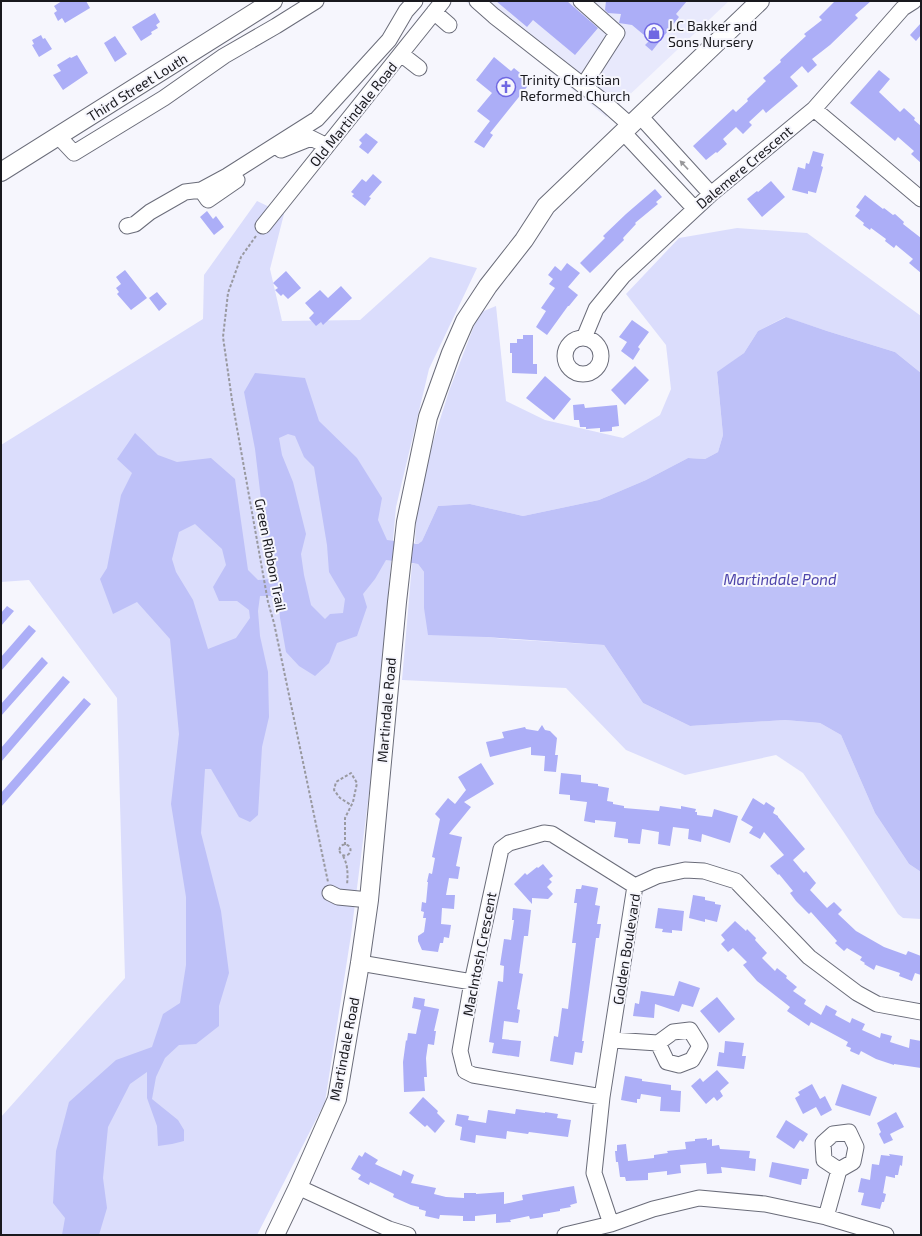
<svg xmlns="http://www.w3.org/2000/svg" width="922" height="1236" font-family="'Exo 2',sans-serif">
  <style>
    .built { fill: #e8e9fc }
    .green { fill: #dbddfc }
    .water { fill: #bec1f8; fill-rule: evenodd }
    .building { fill: #acaef7 }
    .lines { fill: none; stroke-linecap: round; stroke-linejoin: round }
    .minor-casing { stroke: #6a6c79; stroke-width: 17 }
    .major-casing { stroke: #6a6c79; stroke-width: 20 }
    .path { stroke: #9999a0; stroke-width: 2; stroke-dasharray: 3 2; stroke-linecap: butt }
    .minor { stroke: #fff; stroke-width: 15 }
    .major { stroke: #fff; stroke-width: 18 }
    .oneway { fill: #98989a }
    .labels { text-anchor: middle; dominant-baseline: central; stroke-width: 4; stroke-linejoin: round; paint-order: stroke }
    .poi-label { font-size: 14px; fill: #19191e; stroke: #f6f6fd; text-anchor: start }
    .street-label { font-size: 14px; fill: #19191e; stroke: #f6f6fd }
    .water-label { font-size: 15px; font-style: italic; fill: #4e45ab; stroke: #f6f6fd }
  </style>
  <rect width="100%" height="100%" fill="#f6f6fd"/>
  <path class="built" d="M465 1H729L606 117Z"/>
  <path class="green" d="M257 201 284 214 270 269 282 321 360 320 430 257 477 268 429 369 396 507 373 762 351 935 325 1102 257 1235H1V1117L125 978 117 698 29 580 1 582V445L203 319 204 275Z
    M737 228 807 233 921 316V373L895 352 827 331 785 317 758 331 744 353 717 373 723 435 718 452 705 459 688 458 646 480 599 500 523 516 470 504 438 506 422 541 418 544 415 543 416 520 427 461 449 391 479 313 496 306 506 401 545 420 623 438 660 415 671 389 666 345 626 294 679 238Z
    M412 564H418L424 572V608L486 637 505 639 604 645 643 703 690 726 785 720 820 723 841 735 875 813 909 864 921 872V919L903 918 898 914 843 831 803 773 776 755 685 775 626 750 566 688 402 680Z"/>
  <path class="water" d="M786 317 827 331 895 352 921 373V872L909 864 875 813 841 735 820 723 785 720 690 726 643 703 604 645 486 637 428 635 424 608V572L418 564 386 560 375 579 363 594 367 607 357 636 337 643 329 663 315 676 299 666 286 652 280 618 279 608 271 596H260L258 611 260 636 268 672 269 717 262 747 258 815 250 822 239 817 211 769H205L201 833 221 911 229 973 219 1006V1026L196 1044 179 1045 165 1058 156 1077 152 1099 178 1120 184 1130V1141L172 1144 158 1146 157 1126 147 1098V1072L130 1084 108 1127 103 1178 107 1208 99 1235H62L65 1218 53 1203 56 1151 69 1102 116 1060 152 1047 163 1014 180 1003 186 965V897L171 804 179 734 170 639 137 602 113 614 100 579 107 568 121 495 132 473 117 459 135 433 158 455 177 462 211 458 235 479 248 570 258 580 272 579 274 569 266 541 255 449 244 392 255 373 305 378 319 421 357 458 382 498 378 520 387 540 418 544 422 541 438 506 470 504 523 516 599 500 646 480 688 458 705 459 718 452 723 435 717 372 744 353 758 331ZM288 434 295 436 304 457 314 467 327 545 329 572 345 599 343 613 330 614 325 619 311 605 304 575 301 554 306 534 293 482 282 455 279 438ZM195 524 222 549 226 565 213 587 219 601H237L249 610 250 618 236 638 208 649 193 600 176 572 172 559 179 532Z"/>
  <path class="building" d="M62 1H86L90 8 65 23 62 18 58 21 54 13 57 11 54 6Z
    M496 1H567L598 28 575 55 533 20 527 27Z
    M606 1H687L676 14 679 17 652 51 645 45 650 40 632 25 619 23 621 14 608 13 605 10Z
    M835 1H871L855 15 858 18 830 45 812 59 817 65 808 73 802 66 790 77 798 86 766 113 763 109 749 122 752 125 743 134 736 127 723 139 727 144 717 153 716 152 706 160 693 146 733 109 736 112 748 101 747 99 766 81 763 78 781 62 780 60 806 36 804 34 822 20 819 17Z
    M155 13 160 22 156 25 158 28 151 32 152 34 141 41 132 27Z
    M921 23V35L916 41 910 35Z
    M41 35 43 39 45 38 52 49 39 57 32 45 34 44 32 40Z
    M115 36 127 54 115 62 104 43Z
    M77 55 88 73 63 90 53 75 61 71 57 65 70 57 71 58Z
    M494 57 511 71 514 68 531 82 490 133 493 135 484 148 474 142 490 121 477 111 492 93 476 80Z
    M879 70 890 79 879 92 900 112 904 108 915 118 914 120 921 126V163L911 154 914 151 898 137 895 141 850 103Z
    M366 133 378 142 368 154 359 147 362 143 359 140Z
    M813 151 824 154 821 166 823 167 816 193 808 191V194L792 190 798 167 805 169 806 163 809 164Z
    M373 174 382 182 369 197 371 198 365 206 352 196 354 194 351 192 362 179 366 182Z
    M771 181 785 197 762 217 747 199 757 191 758 192Z
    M655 189 662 197 656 202 658 204 635 223 636 224 623 238 624 240 590 273 580 263 605 238 603 236 626 214Z
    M865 195 883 209 884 208 893 215 895 214 904 222 903 224 921 238V273L909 263 913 259 896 245 894 248 885 241 886 239 871 228 870 230 863 225 864 223 855 216 860 210 856 207Z
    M207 211 213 219 216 216 224 227 214 235 200 217Z
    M567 263 580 273 568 287 578 295 569 306H568L547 335 536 327 546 311 541 308 555 288 549 284 553 279 548 275 555 266 561 271Z
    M125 270 147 298 131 310 117 294 119 292 116 288 121 284 116 277Z
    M286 271 301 288 288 299 283 294 281 296 275 290 278 288 273 283Z
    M341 286 352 298 323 325 321 322 316 326 309 318 314 313 305 303 320 290 328 298Z
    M157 292 167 304 159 311 149 298Z
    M632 320 649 332 638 347 640 349 633 360 621 351 627 342 619 337Z
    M523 335H533V364H537V374L512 373V353H510V343H517V339H523Z
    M635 366 649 380 625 405 611 390Z
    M545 376 571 399 554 420 526 398Z
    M584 404 585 408 617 405 619 426 612 427V431L600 432V428L586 429V427H580L579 420H574L573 405Z
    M7 606 14 611 1 626V613Z
    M29 625 36 631 1 671V657Z
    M42 657 48 663 1 716V704Z
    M63 676 70 682 1 762V748Z
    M84 698 91 704 1 807V793Z
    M542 725 545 730 550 731 557 738 555 755H558L556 772 544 771 545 756 531 755V747L490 757 486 742 504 738 502 732 525 727 526 729 538 731Z
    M481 763 494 784 464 802 471 807 449 834 462 837 456 866 460 867 458 879 449 878 446 895H455L454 909 442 908 441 924 451 925 449 938 444 937 443 943H440L438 952 422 950 418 941V936L424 932 426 918H423L424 912 421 911 422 902 426 903 428 882H427L429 873 432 874 435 858 432 857 440 819 435 814 448 798 455 804 466 790 458 777Z
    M561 773 581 775V782L598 784V786L609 788 607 801 613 802V804L624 806V808L659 811 660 806 681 809V806L696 809 695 812H697V815L712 817 714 809 738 816 730 843 702 834 701 842 688 839 689 829 673 827 670 846 658 844 659 832 642 829 640 844 628 843V839L614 837 616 822 595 820V823L584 821 587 802 570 800V795L559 794Z
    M753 798 764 805 766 802 775 808 773 813 778 816V817L805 849 793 860 804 873 806 871 816 883 810 890 827 908 834 902 842 910 838 914 856 931 884 947 906 955 908 951 921 956V975L915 973 912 981 899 976 900 973 876 965 874 970 864 964 865 963 860 960 862 957 847 948 844 951 835 943 837 941 811 912 809 914 796 901 790 893 793 891 779 874 778 875 770 866 784 855 764 832 760 839 749 833 753 827 741 820Z
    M543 864 553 876 549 879 552 882 547 887 553 894 548 899 532 898V904L514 884 525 873 527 875 537 867 538 868Z
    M582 885 598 888 595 905 600 906 597 924H601L599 938H596L582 1041H584L582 1053 575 1052 573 1065 550 1061 554 1036 558 1037 562 1008 568 1009 576 943H572L577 903H574L576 889H581Z
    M693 895 705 897V900L715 902V904L721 905 717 922 705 919V922L689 918Z
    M513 908 531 910 528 936H524L519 973 523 974 517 1009 520 1010 518 1023 504 1021 502 1039 521 1041 519 1057 492 1053 494 1043 489 1042 498 981 503 982 504 966 500 965 504 939 511 940 514 920H512Z
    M658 908 684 911 682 931 672 930V933L662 932 663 929 655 928Z
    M735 921 746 931 747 929 756 938 755 940 767 953 762 958 775 971 777 968 787 976 786 978 797 987 793 991 806 1000 804 1004 821 1015 826 1005 837 1011 835 1015 850 1023 852 1018 865 1024 862 1030 880 1038 881 1033 892 1036 890 1042 909 1048 910 1039 921 1041V1068L894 1064V1065L876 1059 861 1051 859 1055 850 1051 851 1048 846 1046 848 1042 811 1022 809 1026 787 1011 790 1007 757 981 743 965 747 962 733 948 728 952 721 944 725 940 721 935Z
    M679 981 700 988 693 1007 682 1004 679 1012 655 1004 654 1018 633 1016 635 1003 639 1004 641 991 674 996Z
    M414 997 425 999 424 1006 439 1009 434 1031H436L434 1045 428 1044 426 1058 427 1077H424L425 1091 404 1092 403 1062 406 1040 407 1041 408 1033 416 1034 421 1010 412 1008Z
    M717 997 735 1019 719 1033 700 1011Z
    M725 1041 744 1043 742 1056H746L744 1069 717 1066 719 1052 724 1053Z
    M717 1070 729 1083 720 1091 723 1096 717 1101 714 1097 706 1104 691 1086 700 1078 703 1082Z
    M625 1076 642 1079V1081L671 1085V1090L681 1091 680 1112 660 1111 661 1097 641 1094 640 1099H637V1103L621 1100Z
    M812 1084 820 1099 825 1096 832 1110 821 1116 816 1107 803 1114 795 1098 800 1095 798 1092Z
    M842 1084 877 1097 870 1116 835 1105Z
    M423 1097 438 1111 437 1113 445 1121 435 1133 427 1125 425 1127 409 1113Z
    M516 1109 545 1113V1112L558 1114 557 1118 571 1120 568 1137 529 1132 528 1134 507 1131 506 1139 476 1135 475 1143 460 1140 462 1127 455 1125 457 1114 469 1116 468 1120 486 1123 488 1110 515 1114Z
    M896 1112 904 1127 890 1134 893 1140 884 1144 879 1134 881 1132 877 1123Z
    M786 1120 808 1134 803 1142 800 1140 794 1149 776 1137Z
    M707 1138V1140L712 1139V1146L719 1145 720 1149 750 1151 749 1158 756 1159 755 1171 721 1167 722 1173 707 1174 706 1163 680 1165 681 1173 667 1175V1171L648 1173V1180L626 1181 625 1177H620L618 1162H616L615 1151H617V1145L626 1144 628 1161 654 1158V1155L668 1153 667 1151 686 1149 685 1142 695 1141V1139Z
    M365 1152 378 1160 375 1164 401 1176 403 1170 414 1175 411 1183 436 1188 434 1194 446 1197 464 1198V1193H476V1194L504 1192V1204L523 1200 522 1195 574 1186 577 1203 570 1205 571 1207 560 1209V1211L543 1214V1217L530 1219 529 1216 510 1220 511 1222 496 1223V1214L475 1216V1221H463V1216L440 1215 439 1219 425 1216 426 1211 419 1209V1207L411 1205 393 1197 394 1194 370 1182 369 1185 358 1179 361 1175 351 1169 359 1155 362 1157Z
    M889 1154 903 1156 902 1166 900 1165 898 1175H895V1178L886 1176 883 1193 886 1194 884 1202H882L880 1209 861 1205 864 1193 858 1192 861 1178 870 1180 872 1164 879 1165 881 1155 890 1156Z
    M772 1162 809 1169 807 1179H802L801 1185 769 1177Z"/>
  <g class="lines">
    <g class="minor-casing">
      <path id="minor" d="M477 1 494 16 604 102 630 125
        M581 1 617 33 583 86
        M434 12 449 25
        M401 54 419 68
        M814 109 921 199
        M640 116 711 194
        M623 132 694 208
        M59 137 74 153 164 98 224 56 276 26 316 1
        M281 150 311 138 327 146
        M201 190 208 200 237 180
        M127 226 135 224 150 212 185 192 201 190 227 176 317 119 389 40 406 11 415 1
        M263 226 443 1
        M584 338 596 309 623 276 711 194 814 109 903 8 914 1
        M565 356a18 18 0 1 1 36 0a18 18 0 1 1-36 0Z
        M635 886 657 876 685 870 704 871 736 881 809 957 857 993 877 1004 921 1012
        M330 893 338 897 369 900
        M360 963 472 982
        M612 1040 658 1043 673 1032 690 1030 700 1046 692 1060 679 1065 667 1062 658 1043
        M602 1097 473 1075 465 1071 460 1051 472 982 501 849 509 843 544 833 552 834 635 886
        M298 1187 389 1229 408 1235
        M826 1217 839 1170 853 1162 856 1147 849 1132 833 1134 823 1143 824 1160 839 1170
        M611 1224 594 1173 602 1097 635 886
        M565 1235 611 1224 653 1209 699 1198 765 1204 826 1217 886 1235"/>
    </g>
    <g class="major-casing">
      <path id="major" d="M1 172 273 1
        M275 1235 298 1187 337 1099 360 963 369 900 397 602 406 522 428 417 451 353 465 321 488 286 524 240 546 206 760 1"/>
    </g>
    <path class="path" d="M256 236 241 257 228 293 223 337 232 400 268 602 274 623 328 882
      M339.5 850a5.5 5.5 0 1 1 11 0a5.5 5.5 0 1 1-11 0Z
      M345 845V818L353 802 357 783 351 773 336 782 334 790 340 798 351 805
      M343 856C348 865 348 874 347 885"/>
    <use href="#minor" class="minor"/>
    <use href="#major" class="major"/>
  </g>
  <defs><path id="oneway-solid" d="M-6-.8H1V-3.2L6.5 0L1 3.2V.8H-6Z"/></defs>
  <use class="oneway" href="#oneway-solid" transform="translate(684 165) rotate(-133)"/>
  <defs>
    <g id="shop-ring" transform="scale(1)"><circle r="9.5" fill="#f6f6fd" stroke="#6f68e2" stroke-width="1.5"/><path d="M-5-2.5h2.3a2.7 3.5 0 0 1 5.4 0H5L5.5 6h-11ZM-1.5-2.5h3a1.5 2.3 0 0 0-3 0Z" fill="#6f68e2"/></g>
    <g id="church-ring" transform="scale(1)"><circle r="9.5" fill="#f6f6fd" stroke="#6f68e2" stroke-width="1.5"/><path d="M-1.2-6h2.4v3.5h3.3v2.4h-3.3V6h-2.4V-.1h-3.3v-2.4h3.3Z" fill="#6f68e2"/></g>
  </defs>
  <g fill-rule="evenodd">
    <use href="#shop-ring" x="654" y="33"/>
    <use href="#church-ring" x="506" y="87"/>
  </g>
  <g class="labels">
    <g class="poi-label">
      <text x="668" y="25">J.C Bakker and<tspan x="668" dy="16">Sons Nursery</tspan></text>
      <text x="520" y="79">Trinity Christian<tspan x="520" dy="16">Reformed Church</tspan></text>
    </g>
    <g class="street-label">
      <text transform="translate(137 87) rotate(-32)">Third Street Louth</text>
      <text transform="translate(353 114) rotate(-51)">Old Martindale Road</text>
      <text transform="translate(744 167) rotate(-40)">Dalemere Crescent</text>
      <text transform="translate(271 555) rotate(79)">Green Ribbon Trail</text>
      <text transform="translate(386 710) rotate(-85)">Martindale Road</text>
      <text transform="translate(626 949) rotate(-81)">Golden Boulevard</text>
      <text transform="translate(479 954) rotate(-79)">MacIntosh Crescent</text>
      <text transform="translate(344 1049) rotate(-79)">Martindale Road</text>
    </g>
    <g class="water-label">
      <text x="780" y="579">Martindale Pond</text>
    </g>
  </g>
  <rect width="922" height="1236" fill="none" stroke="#19191e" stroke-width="4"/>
</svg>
